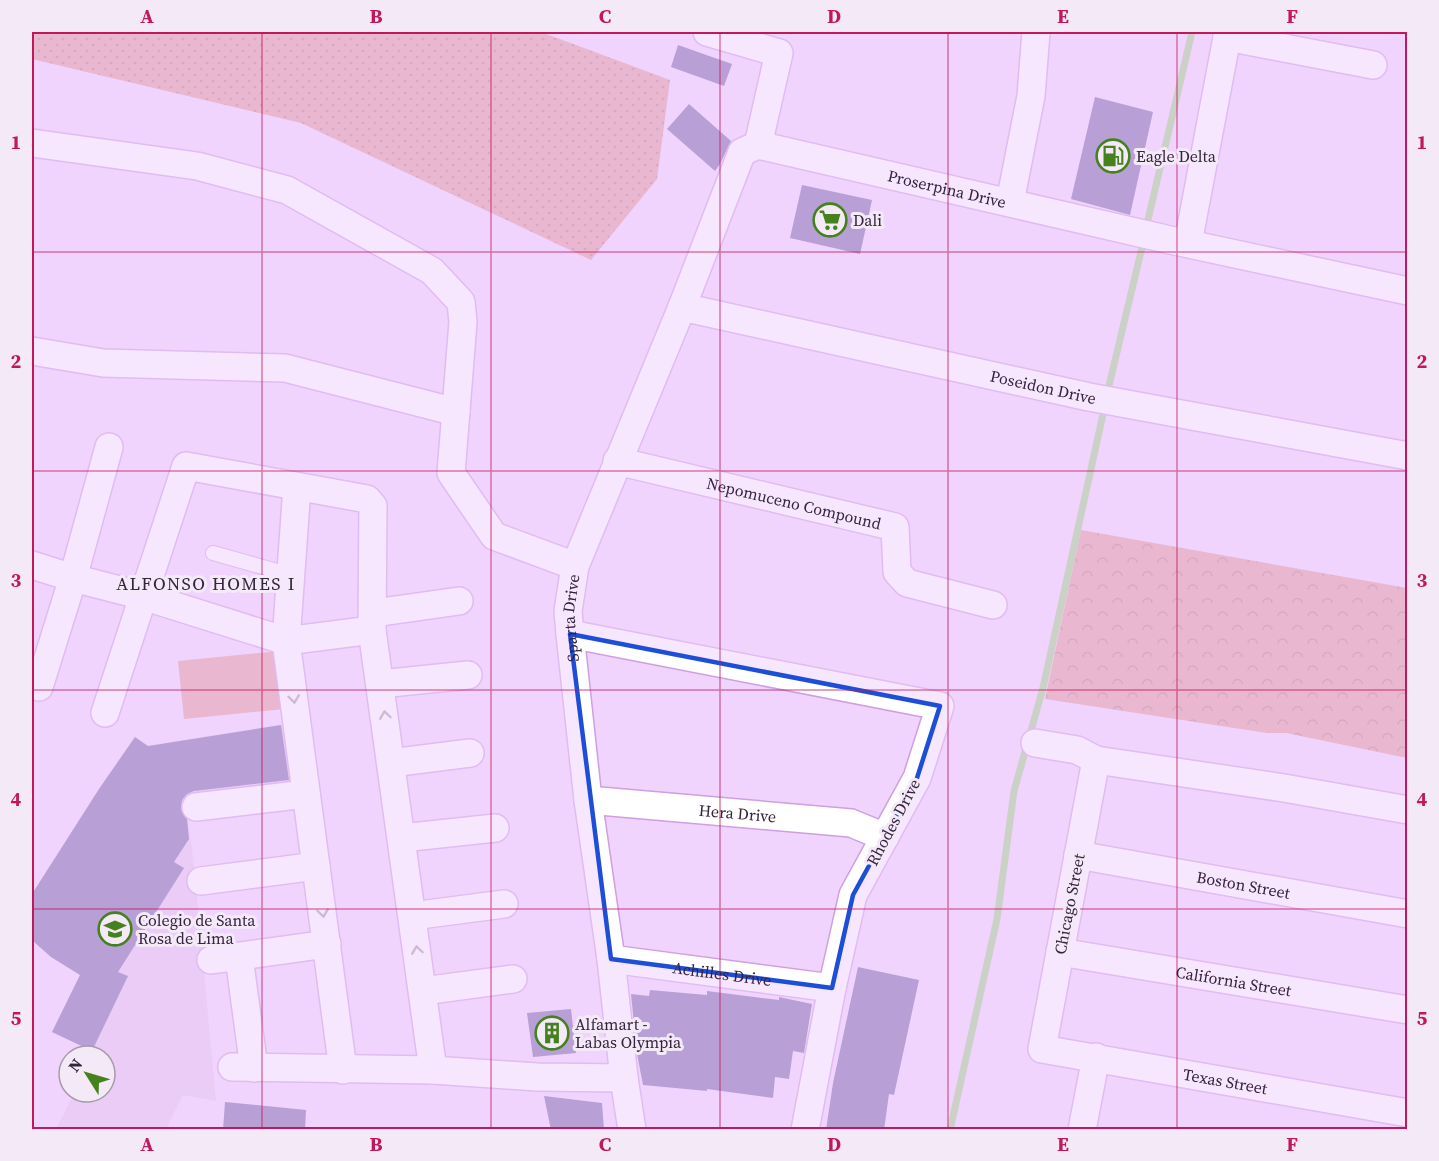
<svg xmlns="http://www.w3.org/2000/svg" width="1439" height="1161" font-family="'Source Serif 4',serif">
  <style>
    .built { fill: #e2c3f0 }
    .grass { fill: url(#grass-dots) }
    .forest { fill: url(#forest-crowns) }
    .pitch { fill: #e29499 }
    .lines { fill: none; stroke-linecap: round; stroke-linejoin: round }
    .stream { stroke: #9dcf85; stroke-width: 7 }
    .building { fill: #7461a5 }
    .lane-casing { stroke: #ce9fe2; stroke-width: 16 }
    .street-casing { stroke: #ce9fe2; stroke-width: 30 }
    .lane { stroke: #fff; stroke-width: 14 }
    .street { stroke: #fff; stroke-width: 27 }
    .oneway { stroke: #a59ca8 }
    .marked { fill: none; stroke: #1d4ed8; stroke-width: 4.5; stroke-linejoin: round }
    .grid { fill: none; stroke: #c2185b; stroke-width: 1.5; stroke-opacity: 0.55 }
    .labels { text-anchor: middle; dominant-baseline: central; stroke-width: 6; stroke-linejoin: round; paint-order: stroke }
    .poi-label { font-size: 16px; fill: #36233e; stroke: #f3e9f7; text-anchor: start }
    .street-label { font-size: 16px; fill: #36233e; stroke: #f3e9f7 }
    .neighbourhood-label { font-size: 18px; letter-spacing: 1.5px; fill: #36233e; stroke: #f3e9f7 }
    .neatline { fill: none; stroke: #c2185b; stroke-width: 2 }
    .grid-label { font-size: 20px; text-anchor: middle; font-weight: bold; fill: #c2185b }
  </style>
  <defs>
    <pattern id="grass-dots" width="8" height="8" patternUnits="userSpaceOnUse" patternTransform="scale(1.5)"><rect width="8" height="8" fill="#e29499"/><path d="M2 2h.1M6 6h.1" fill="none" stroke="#b8787e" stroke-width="1.8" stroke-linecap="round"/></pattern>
    <pattern id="forest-crowns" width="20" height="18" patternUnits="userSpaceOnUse" patternTransform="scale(1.5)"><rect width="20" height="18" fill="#e29499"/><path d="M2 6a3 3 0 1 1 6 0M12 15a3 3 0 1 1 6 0" fill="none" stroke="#b8787e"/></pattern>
  </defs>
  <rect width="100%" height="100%" fill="#f0d4fd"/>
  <path class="built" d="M284 724 293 791 186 805 194 866 216 1101 183 1095 166 1129H56L75 1092H105V1056H92L94 1052 52 1032 80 975 51 957 32 941V894L99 789 135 737 156 752 164 743Z"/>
  <path class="grass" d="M32 32H541L670 80 657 179 591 260 301 123 32 59Z"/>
  <path class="forest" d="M1081 530 1407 588V758L1286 733H1267L1045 699Z"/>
  <path class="pitch" d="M280 651 285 709 184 719 178 661Z"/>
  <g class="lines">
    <path class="stream" d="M1146 228 1192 32
      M1107 394 1144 239
      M950 1130 997 919 1014 791 1043 688 1105 405"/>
  </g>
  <path class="building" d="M678 45 732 64 724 86 671 67Z
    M1095 97 1153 112 1130 215 1071 199Z
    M689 104 731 141 720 164 715 171 667 129Z
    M802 185 872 200 860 254 790 238Z
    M281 725 289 780 194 791 187 794 182 800 181 809 187 819 189 839 174 862 184 868 118 972 128 976 92 1051 52 1032 80 975 51 957 32 940V894L99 789 135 737 148 746Z
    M858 967 919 980 894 1095 889 1094 884 1130H826L833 1083Z
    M650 990 707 995V991L779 1000V997L812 1004 804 1053 793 1051 789 1079 775 1077 773 1098 707 1089V1091L643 1085 637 1054 631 994 649 996Z
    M571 1009 576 1053 533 1057 527 1013Z
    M544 1096 602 1103 604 1130H551Z
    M225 1102 306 1110 305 1130H223Z"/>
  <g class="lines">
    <g class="lane-casing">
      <path id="lane" d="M213 553 291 575"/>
    </g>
    <g class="street-casing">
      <g id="street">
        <path d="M707 32 779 53 758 145"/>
        <path d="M1227 37 1373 65"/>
        <path d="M32 143 197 166 287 190 432 271 461 302 463 322 451 473 494 536 575 566"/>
        <path id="s1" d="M758 145 1170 240 1408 291"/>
        <path d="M1010 202 1031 96 1036 32"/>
        <path d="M1188 243 1228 32"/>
        <path id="s2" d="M682 307 1089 397 1408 456"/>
        <path d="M32 351 103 363 285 368 456 412"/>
        <path id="s3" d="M617 461 895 527 897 572 907 583 993 605"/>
        <path d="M297 487 286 641 343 1070"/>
        <path d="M32 565 73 578 143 596 286 641 372 630"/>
        <path d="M374 613 459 601"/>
        <path d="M570 634 940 706 917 778 853 895 832 988 805 1130"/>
        <path d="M380 684 468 675"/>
        <path d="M39 687 73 578 109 447"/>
        <path d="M105 713 186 466 367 499 373 506 372 630 433 1070"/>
        <path d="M1035 743 1077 750 1096 760 1284 788 1408 810"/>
        <path id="s4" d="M1096 760 1042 1049 1408 1113"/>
        <path d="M391 763 470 753"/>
        <path id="s5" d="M588 800 851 823 885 837"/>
        <path d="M196 807 306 794"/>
        <path d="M402 838 495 828"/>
        <path id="s6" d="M1078 855 1408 914"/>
        <path d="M201 881 316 866"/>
        <path d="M412 916 504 904"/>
        <path id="s7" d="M1060 952 1408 1010"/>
        <path d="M239 957 254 1068"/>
        <path id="s8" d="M611 959 832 988"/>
        <path d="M211 960 327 944"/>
        <path d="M423 991 513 979"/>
        <path d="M232 1067 433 1070 537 1077 624 1078"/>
        <path id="s9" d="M632 1130 624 1078 611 959 588 800 570 634 568 611 575 566 682 307 742 152 758 145"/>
        <path d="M1082 1130 1096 1057"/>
      </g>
    </g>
    <use href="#lane" class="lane"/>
    <use href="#street" class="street"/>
  </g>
  <defs><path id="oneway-chevron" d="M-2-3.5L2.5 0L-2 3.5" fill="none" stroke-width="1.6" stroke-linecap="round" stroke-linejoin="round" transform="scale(1.5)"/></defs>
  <g class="oneway">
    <use href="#oneway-chevron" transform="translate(294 699) rotate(83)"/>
    <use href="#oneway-chevron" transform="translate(385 715) rotate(-98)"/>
    <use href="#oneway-chevron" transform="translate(323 913) rotate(82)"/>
    <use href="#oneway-chevron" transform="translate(417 950) rotate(-98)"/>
  </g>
  <path d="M0 0H1439V1161H0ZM570 634 940 706 917 778 853 895 832 988 611 959Z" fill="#f0d4fd" fill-opacity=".55" fill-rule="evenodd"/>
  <path class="marked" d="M570 634 940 706 917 778 853 895 832 988 611 959Z"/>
  <path class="grid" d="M262 32V1130M491 32V1130M720 32V1130M948 32V1130M1177 32V1130M32 252H1408M32 471H1408M32 690H1408M32 909H1408"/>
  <defs>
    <g id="fuel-ring" transform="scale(1.725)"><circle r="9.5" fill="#f3e9f7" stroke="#45811d" stroke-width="1.5"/><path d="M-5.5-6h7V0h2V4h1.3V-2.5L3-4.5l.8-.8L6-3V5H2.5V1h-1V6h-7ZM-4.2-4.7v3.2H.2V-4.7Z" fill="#45811d"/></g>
    <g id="supermarket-ring" transform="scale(1.725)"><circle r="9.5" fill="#f3e9f7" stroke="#45811d" stroke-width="1.5"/><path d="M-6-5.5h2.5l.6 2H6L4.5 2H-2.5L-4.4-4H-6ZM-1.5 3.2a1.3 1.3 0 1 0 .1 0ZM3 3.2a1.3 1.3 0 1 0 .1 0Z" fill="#45811d"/></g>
    <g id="school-ring" transform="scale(1.725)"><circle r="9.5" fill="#f3e9f7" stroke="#45811d" stroke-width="1.5"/><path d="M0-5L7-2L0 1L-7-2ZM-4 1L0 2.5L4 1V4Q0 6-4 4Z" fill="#45811d"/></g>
    <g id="building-ring" transform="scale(1.725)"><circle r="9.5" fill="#f3e9f7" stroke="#45811d" stroke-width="1.5"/><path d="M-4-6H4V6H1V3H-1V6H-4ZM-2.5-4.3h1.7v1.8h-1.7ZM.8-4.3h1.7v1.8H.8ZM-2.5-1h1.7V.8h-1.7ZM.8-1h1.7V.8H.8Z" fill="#45811d"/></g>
  </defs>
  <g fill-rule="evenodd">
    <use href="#fuel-ring" x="1113" y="156"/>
    <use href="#supermarket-ring" x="830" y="220"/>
    <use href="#school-ring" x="115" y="929"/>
    <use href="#building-ring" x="552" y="1033"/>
  </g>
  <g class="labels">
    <g class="poi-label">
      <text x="1136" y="156">Eagle Delta</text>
      <text x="853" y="220">Dali</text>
      <text x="138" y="920">Colegio de Santa<tspan x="138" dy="18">Rosa de Lima</tspan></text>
      <text x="575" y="1024">Alfamart -<tspan x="575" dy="18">Labas Olympia</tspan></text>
    </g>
    <g class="street-label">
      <text stroke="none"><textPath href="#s1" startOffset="194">Proserpina Drive</textPath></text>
      <text stroke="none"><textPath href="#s2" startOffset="370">Poseidon Drive</textPath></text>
      <text stroke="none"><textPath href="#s3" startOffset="182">Nepomuceno Compound</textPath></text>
      <text stroke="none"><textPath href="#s9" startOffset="516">Sparta Drive</textPath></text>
      <text stroke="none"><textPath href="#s5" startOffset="150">Hera Drive</textPath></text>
      <text transform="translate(893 822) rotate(-62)">Rhodes Drive</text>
      <text stroke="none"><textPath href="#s6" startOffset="168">Boston Street</textPath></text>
      <text transform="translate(1069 904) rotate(-79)">Chicago Street</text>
      <text stroke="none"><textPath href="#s8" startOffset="112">Achilles Drive</textPath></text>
      <text stroke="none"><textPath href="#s7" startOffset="176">California Street</textPath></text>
      <text stroke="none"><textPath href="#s4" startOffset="480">Texas Street</textPath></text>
    </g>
    <g class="neighbourhood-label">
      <text x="206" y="583">ALFONSO HOMES I</text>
    </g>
  </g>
  <rect width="1439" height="1161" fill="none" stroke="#f3e9f7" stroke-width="66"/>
  <g transform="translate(87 1074) rotate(307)"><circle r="28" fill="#f3e9f7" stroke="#a79aad" stroke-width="1.5"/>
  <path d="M0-4.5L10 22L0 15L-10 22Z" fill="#45811d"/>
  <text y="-9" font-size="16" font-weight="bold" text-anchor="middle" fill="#36233e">N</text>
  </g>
  <rect x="33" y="33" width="1373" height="1095" class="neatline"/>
  <g class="grid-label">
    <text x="147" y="23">A</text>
    <text x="376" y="23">B</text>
    <text x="605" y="23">C</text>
    <text x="834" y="23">D</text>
    <text x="1063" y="23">E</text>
    <text x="1292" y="23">F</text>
    <text x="16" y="149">1</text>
    <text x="1422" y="149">1</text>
    <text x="16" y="368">2</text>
    <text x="1422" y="368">2</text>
    <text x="16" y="587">3</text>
    <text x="1422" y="587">3</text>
    <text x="16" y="806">4</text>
    <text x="1422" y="806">4</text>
    <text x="16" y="1025">5</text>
    <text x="1422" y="1025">5</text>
    <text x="147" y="1151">A</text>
    <text x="376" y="1151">B</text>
    <text x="605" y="1151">C</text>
    <text x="834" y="1151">D</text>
    <text x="1063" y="1151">E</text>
    <text x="1292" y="1151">F</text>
  </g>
</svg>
